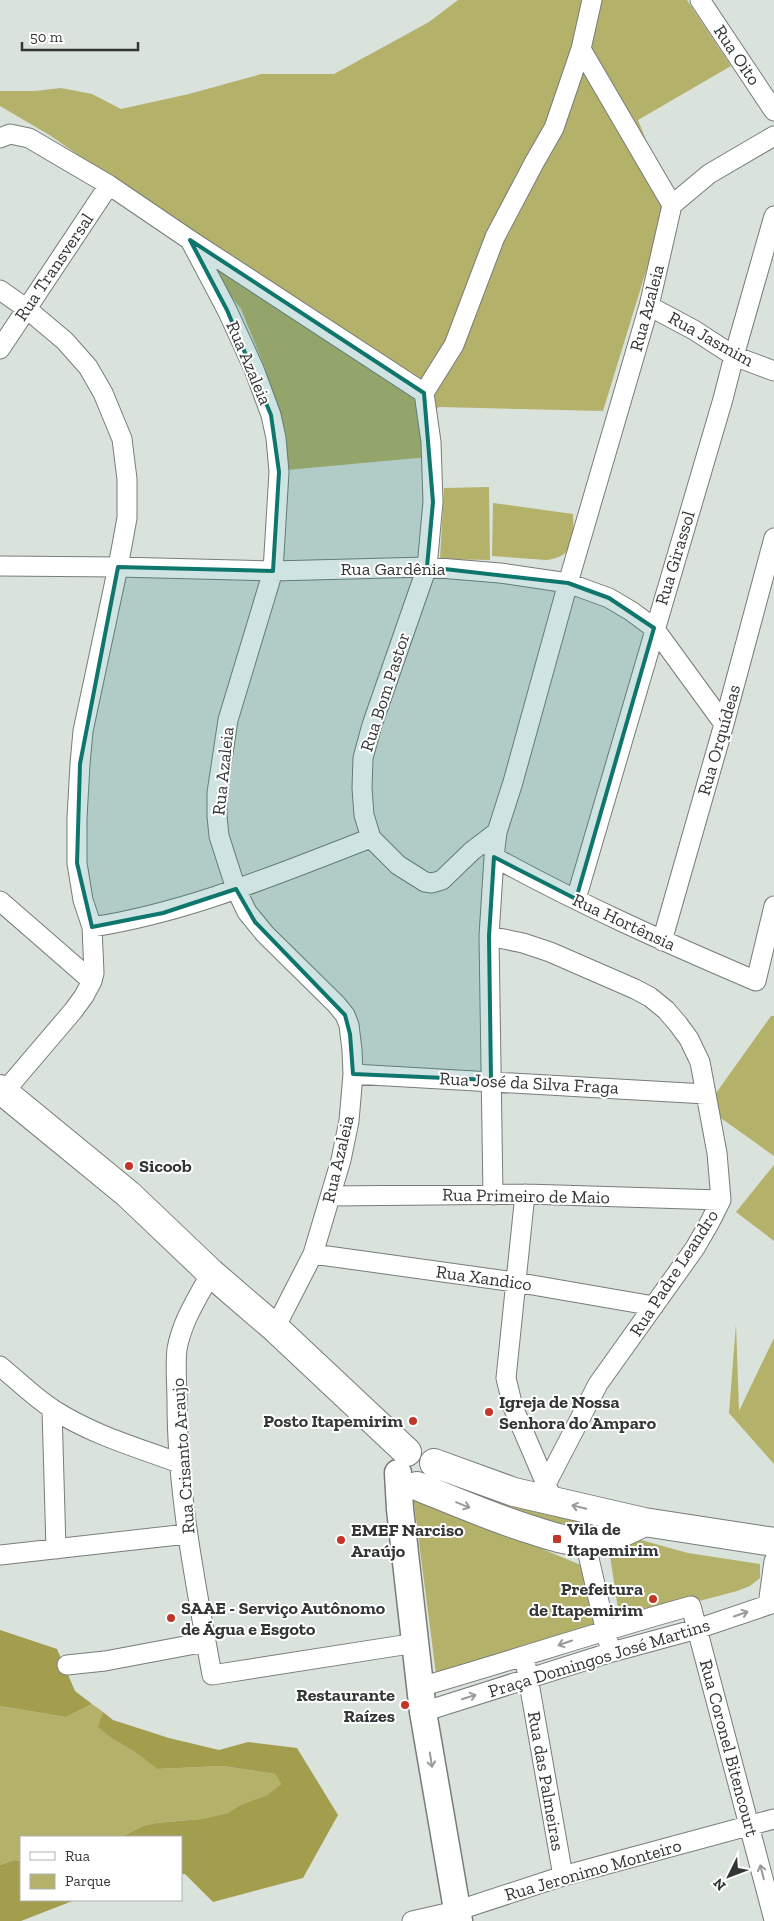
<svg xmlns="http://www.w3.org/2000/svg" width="774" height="1921" font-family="'Zilla Slab',serif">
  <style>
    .green { fill: #b4b16b }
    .forest { fill: #a39e4d }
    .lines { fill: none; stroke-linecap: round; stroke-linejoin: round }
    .minor-casing { stroke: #777d79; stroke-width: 21 }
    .secondary-casing { stroke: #777d79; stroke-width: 29 }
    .primary-casing { stroke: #777d79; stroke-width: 30 }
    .minor { stroke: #fff; stroke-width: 19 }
    .secondary { stroke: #fff; stroke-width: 26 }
    .primary { stroke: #fff; stroke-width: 28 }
    .oneway { stroke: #999a9a }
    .marked { fill: #0f766e; fill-opacity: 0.2; stroke: #0f766e; stroke-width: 4; stroke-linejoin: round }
    .poi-dot { fill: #c23527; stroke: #fff; stroke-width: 2 }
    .labels { text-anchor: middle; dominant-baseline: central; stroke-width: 4; stroke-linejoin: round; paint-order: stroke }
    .street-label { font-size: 18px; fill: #333634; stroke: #fff }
    .poi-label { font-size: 18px; font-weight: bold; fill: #333634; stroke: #fff; text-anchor: start }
  </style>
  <rect width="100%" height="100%" fill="#dae2dc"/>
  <path class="green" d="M458 0H687L731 66 638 120 663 182 667 203 603 411 439 407 432 413 439 456 287 470 286 434 265 368 241 309 201 258 135 195 51 136 0 106V91H35L61 88 92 94 121 109 189 94 261 74H334L429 22Z
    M489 487 490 560 440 559 444 488Z
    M493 503 573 514C574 537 576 557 546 560L492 556Z
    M771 1016H774V1156L718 1116 714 1096Z
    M774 1165V1241L736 1212Z
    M736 1324 739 1411 774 1338V1464L729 1413Z
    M443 1481 493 1501 551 1516 604 1520 606 1527 547 1522 443 1488Z
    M413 1495 588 1568 601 1629 437 1682Z
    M641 1540 688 1553 760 1564V1578L750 1586 737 1591 620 1622 609 1549Z
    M92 1704 103 1712 99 1727 111 1738 135 1752 157 1769 223 1766 275 1774 281 1784 267 1795 240 1805 228 1813 201 1819 156 1823 143 1826 121 1837H21V1861L14 1860 0 1865V1706L66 1717Z"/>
  <path class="forest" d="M0 1630 57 1649 75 1691 92 1704 66 1717 0 1706Z
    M103 1712 113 1720 169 1738 219 1750 248 1742 297 1748 338 1815 303 1878 213 1902 185 1874H181V1837H121L143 1826 156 1823 201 1819 228 1813 240 1805 267 1795 281 1784 275 1774 223 1766 157 1769 135 1752 111 1738 98 1727Z
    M14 1860 21 1861V1900H75L21 1921H0V1865Z"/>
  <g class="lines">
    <g class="minor-casing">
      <path id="minor" d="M700 0 774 111
        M581 49 672 205
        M0 138 10 134 29 138 109 185 190 240 424 393 431 442 433 502 427 567 372 725 363 758 362 788 364 815 371 838 398 865 425 882 432 883 442 880 472 851 497 832
        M190 240 227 310 254 369 271 415 276 438 279 472 273 571 228 720 217 793V816L219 836 236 889 247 912 265 934 336 1004 345 1015 349 1025 352 1050 353 1074 349 1121 341 1160 313 1254 275 1328
        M0 290 27 309 65 341 88 367 103 393 122 439 127 479V518L118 567 83 731 80 764 77 818V863L83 900 92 927 94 973 92 981 84 996 73 1011 4 1092
        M649 306 694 330 734 356 774 371
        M0 349 109 185
        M424 393 454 345 495 237 534 163 554 128 581 49 592 0
        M0 566 118 567 273 571 427 567 500 573 568 583 609 598 631 611 654 628 724 724
        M494 857C579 904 667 943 756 981L774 906
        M576 899 723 399 734 356 774 216
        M0 901 92 981
        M92 927C189 912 280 873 371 838
        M489 936 523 943 550 952 635 989 650 997 666 1010 678 1024 689 1039 700 1062 717 1153 721 1200 710 1222 695 1248 598 1384 546 1484 553 1501
        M662 941 724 724 774 538
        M353 1074 706 1094
        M525 1194 506 1378 513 1407 546 1484
        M493 1195 489 936 494 857 497 832 513 782 568 583 649 306 672 205 709 174 774 136
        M331 1196 525 1194 721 1200
        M313 1254 515 1282 654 1306
        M211 1273C198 1297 182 1321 177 1349 175 1365 177 1385 177 1402 177 1494 196 1585 212 1675L416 1643
        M0 1366C17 1380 35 1398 54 1410 93 1435 136 1447 179 1463
        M52 1409 56 1549
        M585 1541 608 1641
        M0 1555 187 1534
        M768 1605 774 1561
        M67 1665 105 1661 206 1642
        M526 1666 563 1876
        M420 1687C511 1661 600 1631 691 1606L774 1920
        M423 1712 612 1652 697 1629 774 1603
        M412 1921 456 1911 563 1876 774 1819"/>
    </g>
    <g class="secondary-casing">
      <path id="secondary" d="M398 1473 400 1509 423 1712 459 1921"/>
    </g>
    <g class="primary-casing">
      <path id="primary" d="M0 1089 128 1194 211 1273 275 1328 407 1452
        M434 1463 514 1492 644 1522 774 1542
        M417 1486C454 1501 491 1517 529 1529 547 1535 566 1542 586 1541 607 1540 625 1532 644 1522"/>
    </g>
    <use href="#minor" class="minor"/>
    <use href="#secondary" class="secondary"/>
    <use href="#primary" class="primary"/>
  </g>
  <defs><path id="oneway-shaft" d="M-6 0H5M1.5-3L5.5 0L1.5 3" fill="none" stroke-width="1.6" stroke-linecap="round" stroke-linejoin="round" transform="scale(1.25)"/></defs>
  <g class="oneway">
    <use href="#oneway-shaft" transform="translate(463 1505) rotate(22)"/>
    <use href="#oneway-shaft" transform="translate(579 1507) rotate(-167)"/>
    <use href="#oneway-shaft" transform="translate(741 1614) rotate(-19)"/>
    <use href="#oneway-shaft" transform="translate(565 1643) rotate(161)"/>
    <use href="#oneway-shaft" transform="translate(469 1697) rotate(-18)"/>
    <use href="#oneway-shaft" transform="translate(431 1760) rotate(81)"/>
    <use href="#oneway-shaft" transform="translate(762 1872) rotate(-104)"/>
  </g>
  <path class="marked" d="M190 240 424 393 433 502 427 567 568 583 609 598 654 628 576 899 494 857 489 936 491 1080 353 1074 350 1034 345 1015 255 922 236 889 163 913 92 927 77 863 80 764 118 567 273 571 279 472 271 415 227 310Z"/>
  <g class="poi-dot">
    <circle cx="129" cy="1166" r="5"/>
    <circle cx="489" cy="1412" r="5"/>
    <circle cx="413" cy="1421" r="5"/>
    <rect x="552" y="1534" width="10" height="10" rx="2.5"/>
    <circle cx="341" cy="1540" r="5"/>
    <circle cx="653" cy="1599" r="5"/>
    <circle cx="171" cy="1618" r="5"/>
    <circle cx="405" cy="1705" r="5"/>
  </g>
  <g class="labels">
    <g class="street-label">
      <text transform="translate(737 55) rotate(56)">Rua Oito</text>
      <text transform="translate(54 267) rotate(-56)">Rua Transversal</text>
      <text transform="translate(647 308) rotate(-75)">Rua Azaleia</text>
      <text transform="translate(711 339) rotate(29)">Rua Jasmim</text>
      <text transform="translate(249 363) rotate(67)">Rua Azaleia</text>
      <text transform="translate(675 558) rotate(-73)">Rua Girassol</text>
      <text x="393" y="569">Rua Gardênia</text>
      <text transform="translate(385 692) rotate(-72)">Rua Bom Pastor</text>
      <text transform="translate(719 740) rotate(-74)">Rua Orquídeas</text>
      <text transform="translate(223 771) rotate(-84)">Rua Azaleia</text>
      <text transform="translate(624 922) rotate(25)">Rua Hortênsia</text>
      <text transform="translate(529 1083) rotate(3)">Rua José da Silva Fraga</text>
      <text transform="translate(338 1159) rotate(-77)">Rua Azaleia</text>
      <text transform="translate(526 1196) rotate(1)">Rua Primeiro de Maio</text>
      <text transform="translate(674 1273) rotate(-57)">Rua Padre Leandro</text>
      <text transform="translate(484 1278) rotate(8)">Rua Xandico</text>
      <text transform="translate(183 1456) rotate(-94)">Rua Crisanto Araujo</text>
      <text transform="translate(599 1658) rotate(-17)">Praça Domingos José Martins</text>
      <text transform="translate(729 1748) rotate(75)">Rua Coronel Bitencourt</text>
      <text transform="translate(546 1781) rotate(80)">Rua das Palmeiras</text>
      <text transform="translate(593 1870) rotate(-16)">Rua Jeronimo Monteiro</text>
    </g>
    <g class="poi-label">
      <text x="139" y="1166">Sicoob</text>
      <text x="499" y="1402">Igreja de Nossa<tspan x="499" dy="21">Senhora do Amparo</tspan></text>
      <text x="403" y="1421" text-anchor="end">Posto Itapemirim</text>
      <text x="567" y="1529">Vila de<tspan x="567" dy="21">Itapemirim</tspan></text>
      <text x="351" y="1530">EMEF Narciso<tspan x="351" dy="21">Araújo</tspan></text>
      <text x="643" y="1589" text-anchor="end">Prefeitura<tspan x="643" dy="21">de Itapemirim</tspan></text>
      <text x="181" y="1608">SAAE - Serviço Autônomo<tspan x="181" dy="21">de Água e Esgoto</tspan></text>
      <text x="395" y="1695" text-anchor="end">Restaurante<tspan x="395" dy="21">Raízes</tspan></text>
    </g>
  </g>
  <rect x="20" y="1836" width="162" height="65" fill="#ffffff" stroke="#adafae"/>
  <rect x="30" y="1852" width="25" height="8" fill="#ffffff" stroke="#adafae"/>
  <text x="65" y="1861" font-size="15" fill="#333634">Rua</text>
  <rect x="30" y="1874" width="25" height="15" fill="#b4b16b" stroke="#adafae"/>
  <text x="65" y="1886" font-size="15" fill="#333634">Parque</text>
  <g transform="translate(729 1876) rotate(228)" stroke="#ffffff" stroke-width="4" paint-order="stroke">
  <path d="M0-4L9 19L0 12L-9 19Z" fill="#333634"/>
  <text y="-8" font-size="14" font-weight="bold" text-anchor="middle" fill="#333634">N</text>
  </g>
  <path d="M22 42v8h116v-8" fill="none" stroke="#333634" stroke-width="2.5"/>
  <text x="30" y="42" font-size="15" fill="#333634" stroke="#ffffff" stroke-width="4" paint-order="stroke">50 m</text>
</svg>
